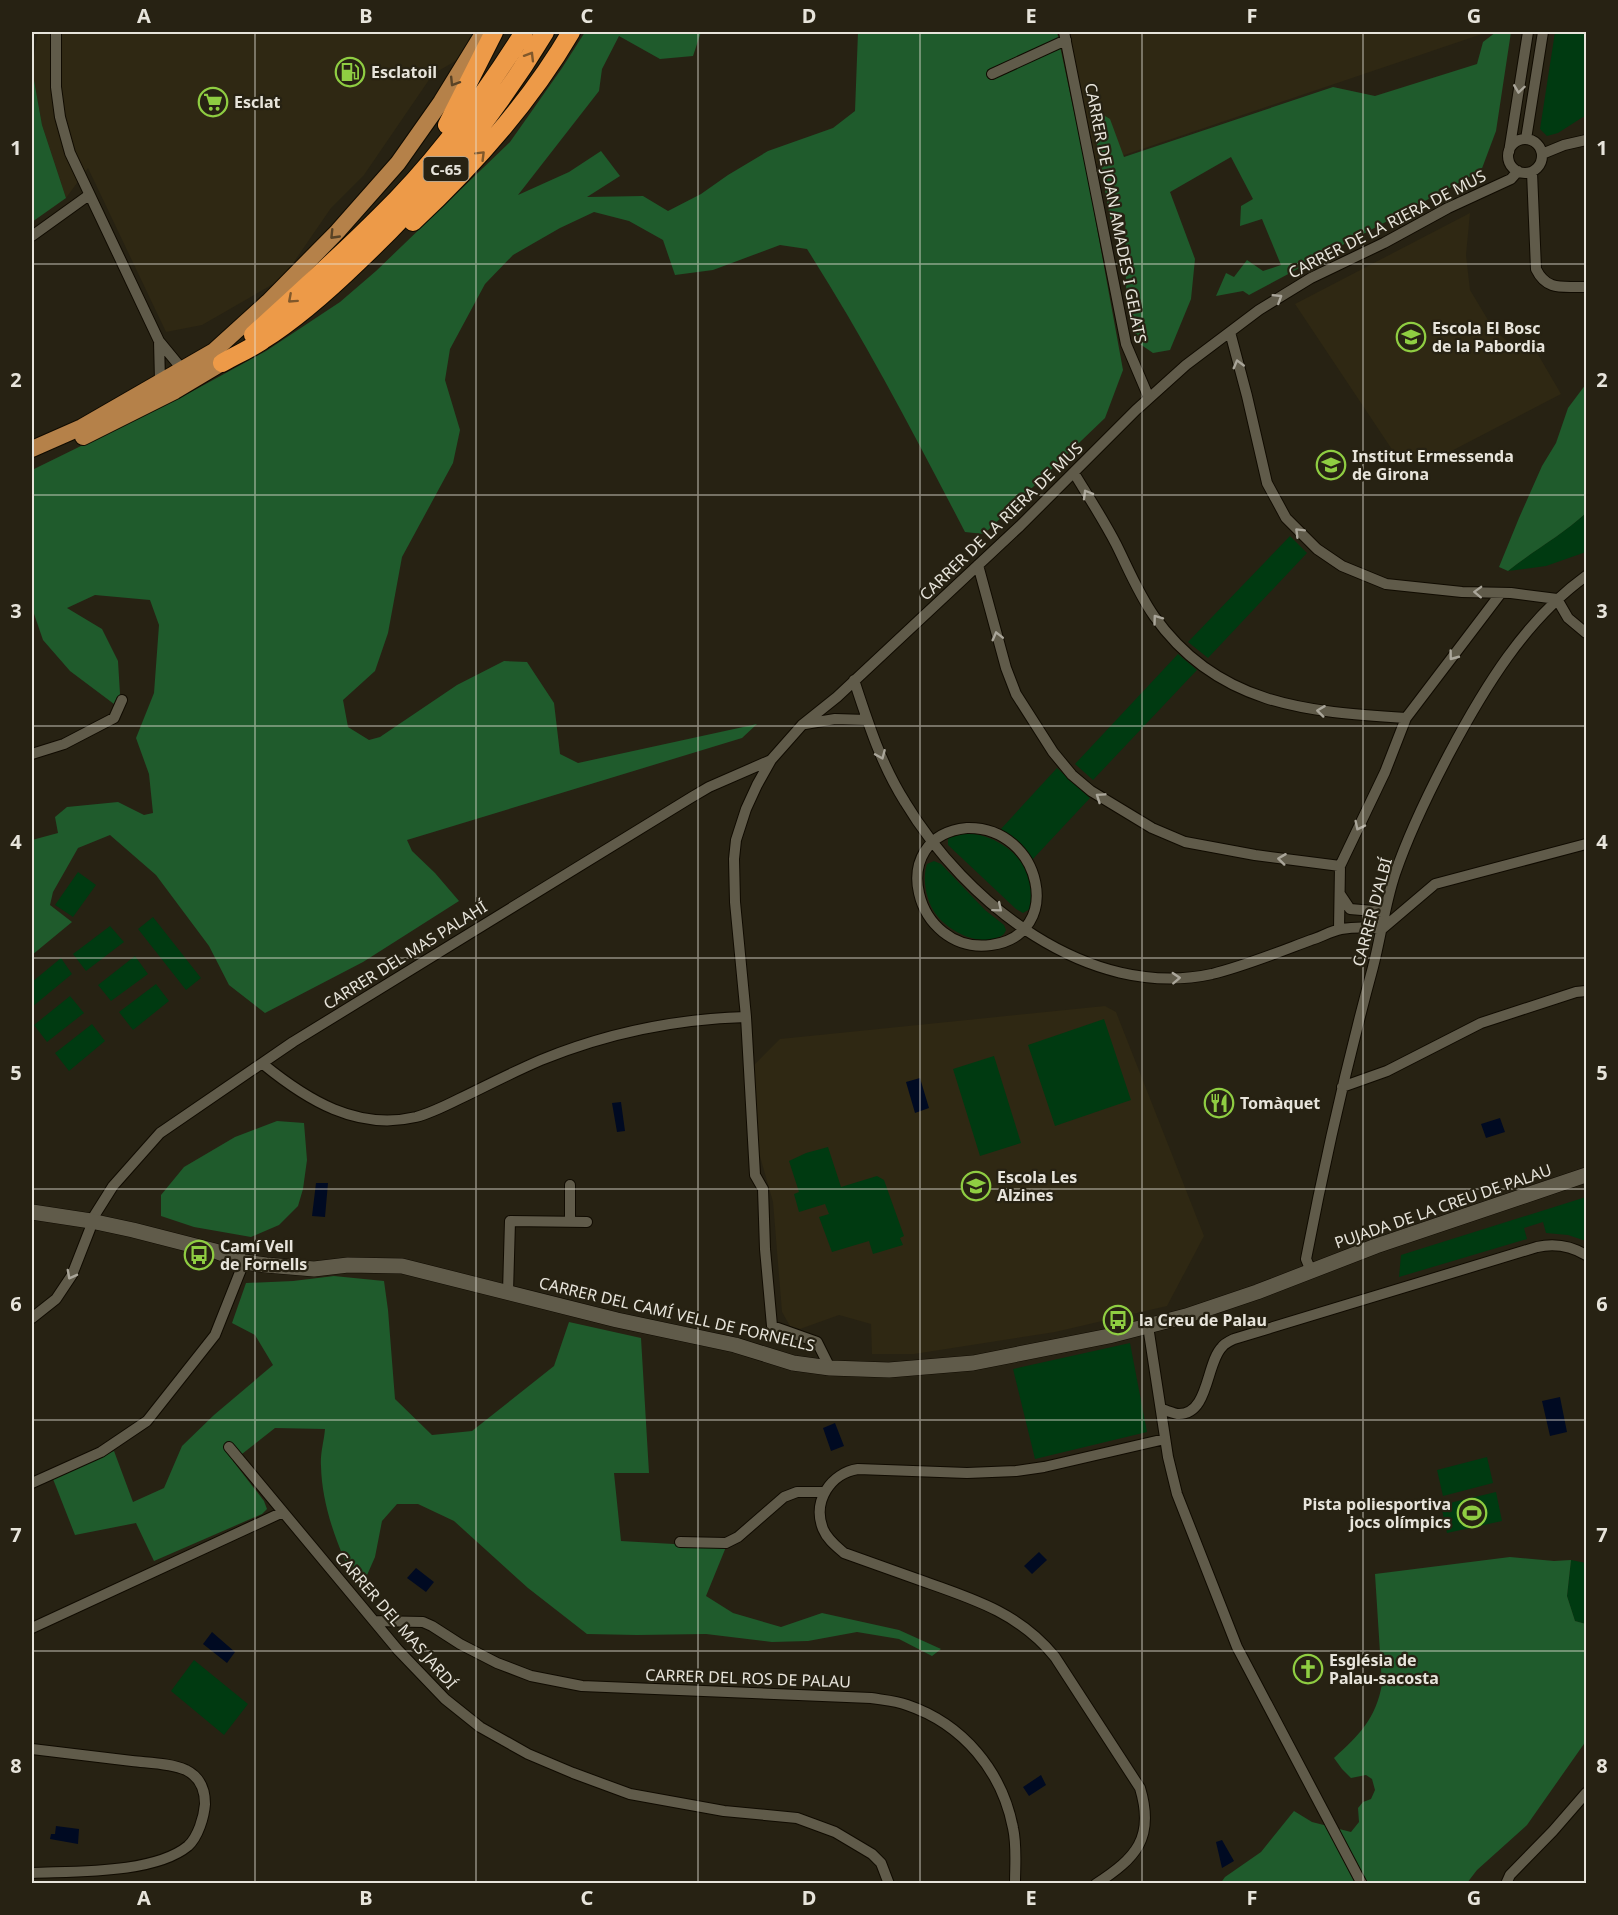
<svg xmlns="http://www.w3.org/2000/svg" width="1618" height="1915" font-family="'Noto Sans',sans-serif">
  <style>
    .built { fill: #2f2813 }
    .green { fill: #003a11 }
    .forest { fill: #1f5b2c }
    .water { fill: #000a22 }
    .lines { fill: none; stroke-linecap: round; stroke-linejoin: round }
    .street-casing { stroke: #100b01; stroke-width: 12 }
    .secondary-casing { stroke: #100b01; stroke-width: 16 }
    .primary-casing { stroke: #100b01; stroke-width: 18 }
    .highway-casing { stroke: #100b01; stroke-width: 20 }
    .street { stroke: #605b4a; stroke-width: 10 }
    .secondary { stroke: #605b4a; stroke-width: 15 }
    .primary { stroke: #b58149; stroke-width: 16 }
    .highway { stroke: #ed9a48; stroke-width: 18 }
    .oneway { stroke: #80582b }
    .oneway2 { stroke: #594326 }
    .oneway3 { stroke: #aaa69a }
    .grid { fill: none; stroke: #e7e4db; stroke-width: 1.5; stroke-opacity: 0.55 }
    .labels { text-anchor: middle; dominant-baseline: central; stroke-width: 4.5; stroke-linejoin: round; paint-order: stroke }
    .shield { fill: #272213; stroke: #adaa9f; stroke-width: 1.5 }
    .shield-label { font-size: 15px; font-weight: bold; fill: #e7e4db }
    .poi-label { font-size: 16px; font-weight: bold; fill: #e7e4db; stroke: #272213; text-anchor: start }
    .street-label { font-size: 16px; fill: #e7e4db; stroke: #272213 }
    .neatline { fill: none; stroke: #e7e4db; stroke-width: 2 }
    .grid-label { font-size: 20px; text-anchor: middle; font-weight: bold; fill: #e7e4db }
  </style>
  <rect width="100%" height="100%" fill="#272213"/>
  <path class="built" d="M38 32H474L459 59 433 74 364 175 331 208 285 275 275 283 202 325 166 332 88 168 66 198 42 125 32 69Z
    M1057 32H1488L1086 168Z
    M1470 213 1466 255 1470 290 1494 330 1512 345 1536 351 1561 394 1436 459 1419 464 1395 454 1295 304Z
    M1105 1006 1116 1012 1204 1236 1167 1306 1055 1332 914 1354H872L871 1324 839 1315 800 1329 790 1326 782 1312 773 1202 757 1146 751 1068 780 1039Z"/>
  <path class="green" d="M1555 32H1586V117H1583L1558 133 1547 136 1540 129Z
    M1586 513V552L1546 566 1508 571C1534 550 1561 536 1586 513Z
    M1290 536 1307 553 1208 658 1188 642Z
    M1178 654 1197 670 1093 780 1075 764Z
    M1057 768 1090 798 1032 860 1009 836 1000 830Z
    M965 833C1003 834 1042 868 1030 909L1023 913 1016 909 948 845V838Z
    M934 861 941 864 985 910 1004 925 1006 930 1004 934C984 950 948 932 935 913 926 900 922 879 927 864Z
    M78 872 96 885 73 917 55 905Z
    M153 917 201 978 186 990 138 929Z
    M110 926 124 942 86 971 73 954Z
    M135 956 148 974 111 1001 98 985Z
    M61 958 72 974 32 1007V982Z
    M156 984 169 1001 133 1030 119 1012Z
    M70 996 84 1013 47 1042 34 1025Z
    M1104 1019 1131 1100 1055 1126 1028 1045Z
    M92 1024 105 1041 69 1071 55 1053Z
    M994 1056 1021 1143 980 1156 953 1069Z
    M828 1147 841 1187 877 1176 884 1180 904 1236 900 1238 903 1245 873 1254 869 1241 832 1252 819 1217 829 1214 825 1204 799 1212 794 1194 799 1192 789 1161 806 1153Z
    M1586 1197V1241L1568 1235 1546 1233 1543 1222 1524 1228 1527 1239 1399 1277 1401 1255Z
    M1130 1343 1147 1432 1035 1459 1013 1369Z
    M1487 1457 1493 1483 1443 1496 1437 1470Z
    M1496 1492 1502 1521 1447 1533 1441 1505Z
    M1571 1560 1586 1563V1624L1575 1621 1567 1596Z
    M194 1660 248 1704 224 1735 171 1691Z"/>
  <path class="forest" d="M585 32H701L693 56 660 59 619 36 602 69 599 91 518 195 569 172 601 151 620 176 587 197 643 196 668 211 701 194 728 175 768 151 833 128 855 111 858 32H1057L1086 168 1123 370 1105 418 984 534 965 532C915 436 865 340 807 249L780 245 713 270 675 275 663 240 629 221 594 212 560 228 513 255 485 284 450 349 445 380 460 430 453 463 402 557 388 633 375 671 343 700 348 727 369 740 380 737 457 685 504 661 527 662 554 703 560 754 578 763 757 724 742 738 407 840 412 851 435 873 459 901 363 962 265 1013 229 985 209 946 156 875 110 835 78 848 53 892 50 905 72 922 32 955V840L58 833 55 817 67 807 118 802 144 815 153 813 149 774 136 738 154 693 159 625 150 600 95 595 67 608 102 629 118 661 120 694 114 704 70 671 43 640 32 608V470L191 392 266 351 340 302 376 271 510 142 562 68Z
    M1496 32H1511L1496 131 1481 171 1249 295 1243 291 1216 296 1226 273 1234 277 1247 260 1263 271 1281 265 1262 219 1240 226 1241 206 1253 199 1231 157 1170 192 1195 259 1191 299 1170 350 1153 353 1137 342 1126 287 1125 214 1112 229 1090 107 1110 119 1124 157 1333 87 1375 96 1477 64 1483 42Z
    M32 69 42 125 66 198 32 222Z
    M1586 384V513C1561 536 1534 550 1508 571L1499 567 1519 518 1542 466 1556 443 1568 408Z
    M277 1121 304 1123 307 1160 303 1189 298 1206 279 1225 251 1237 194 1227 161 1216V1195L184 1167 235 1137Z
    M334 1276 384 1281 388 1310 395 1399 432 1435 472 1431 554 1366 569 1322 641 1338 649 1473H614L621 1541 726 1547 706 1596 733 1613 781 1627 822 1613 899 1630 941 1649 932 1656 899 1639 857 1632 808 1641 772 1642 706 1634 637 1635 587 1634 528 1588 454 1521 418 1504H397L382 1521 375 1557 360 1591C340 1554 322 1509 321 1466 320 1454 324 1441 325 1429L275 1428 233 1461 264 1501 267 1509 262 1514 154 1561 136 1523 75 1535 53 1479 114 1451 133 1502 164 1488 182 1446 214 1415 273 1365 255 1335 232 1323 246 1283 293 1281Z
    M1510 1557 1554 1561 1571 1560 1567 1596 1575 1621 1586 1624V1741L1527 1825 1477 1870 1467 1883 1220 1884 1225 1877 1261 1852 1294 1811 1312 1822 1351 1832 1359 1822 1358 1808 1363 1802 1371 1799 1375 1790 1372 1779 1366 1775 1351 1778 1342 1769 1334 1758C1359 1735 1376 1719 1382 1684L1375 1574Z"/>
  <path class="water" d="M920 1078 929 1108 915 1113 906 1082Z
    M621 1102 625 1131 617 1132 612 1103Z
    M1500 1118 1505 1132 1486 1138 1481 1124Z
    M316 1183H328L325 1217 312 1216Z
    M1560 1397 1567 1432 1550 1436 1542 1401Z
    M835 1423 844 1446 831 1451 823 1428Z
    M1039 1552 1047 1560 1032 1574 1024 1566Z
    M416 1568 434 1582 426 1592 407 1578Z
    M212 1632 235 1652 227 1663 203 1644Z
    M1041 1775 1046 1785 1029 1796 1023 1787Z
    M56 1826 79 1829 78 1844 50 1839 51 1834H55Z
    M1222 1840 1234 1861 1222 1868 1216 1842Z"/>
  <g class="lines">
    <g class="street-casing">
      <path id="street" d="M56 32V87L60 117 70 153 159 341 182 369
        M1064 32 1126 344 1149 398
        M992 74 1066 40
        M1526 139 1543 32
        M1508 156a17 17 0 1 1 34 0a17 17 0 1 1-34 0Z
        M1509 152 1528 32
        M1542 154 1564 145 1586 140
        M1532 172 1536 269C1547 292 1564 286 1586 287
        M32 236 89 195
        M1230 332 1247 396 1267 483 1286 518 1317 549 1342 566 1386 584 1462 592 1511 593 1557 599 1568 618 1586 633
        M159 341 160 381
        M1074 473C1088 496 1103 519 1116 544 1128 568 1138 593 1154 616 1217 705 1306 712 1406 718
        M978 565 1006 668 1016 694 1053 752 1072 775 1091 791 1152 828 1185 842 1255 855 1340 866
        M854 680C868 723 881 764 905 802 965 902 1088 1001 1212 974 1245 966 1279 952 1311 940 1321 937 1331 931 1341 929 1355 927 1368 927 1382 929L1435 884 1586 844
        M805 724 835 719 867 720
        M32 754 64 744 114 718 122 700
        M967 828C1042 826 1066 935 991 945 914 955 884 836 967 828Z
        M1340 894 1350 909 1385 912
        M1339 929 1340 866 1385 772 1406 718 1501 593
        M263 1064C307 1100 357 1131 416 1117 431 1113 445 1106 459 1099 486 1086 513 1072 541 1060 607 1033 675 1019 746 1017
        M1342 1087 1387 1071 1481 1023 1576 992 1586 991
        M570 1222V1185
        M1311 1271 1306 1259C1325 1160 1347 1063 1373 967 1381 936 1385 904 1395 874 1409 833 1429 792 1449 754 1484 688 1525 620 1586 576
        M508 1292 510 1221 587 1222
        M32 1318 56 1299 72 1275 90 1229 91 1221 113 1186 160 1133 293 1042 692 797 709 787 771 760
        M1148 1326 1168 1457 1177 1494 1237 1647 1362 1884
        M830 1368 817 1342 772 1326 765 1249 763 1189 755 1175 746 1017 735 902 734 859 736 840 746 809 757 785 771 760 802 725 837 697 1020 526 1136 410 1186 365 1259 310 1311 278 1384 243 1448 208 1511 179 1518 171
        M1161 1409C1166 1410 1174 1414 1179 1414 1209 1414 1206 1363 1222 1347 1225 1343 1230 1341 1234 1339L1537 1247C1555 1243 1571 1246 1586 1255
        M229 1447 398 1650 445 1699 480 1727 528 1754 573 1773 630 1794 724 1811 797 1818 835 1832 872 1854 881 1863 889 1884
        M32 1483 101 1452 147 1421 215 1335 244 1262
        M680 1542 726 1543 738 1537 784 1497 797 1492H824
        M374 1621 423 1622 432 1626 460 1644 497 1663 531 1676 582 1686 871 1698C883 1700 896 1701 907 1705 963 1724 1002 1771 1013 1828 1017 1846 1015 1865 1015 1884
        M32 1628 283 1512
        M32 1749C65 1753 98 1757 132 1761 149 1763 170 1763 186 1770 200 1777 205 1790 205 1804 204 1817 198 1837 188 1846 154 1874 74 1871 32 1873
        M1096 1884C1136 1858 1155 1838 1140 1788L1055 1657C1021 1615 977 1600 928 1583 900 1573 872 1563 844 1553 836 1546 827 1539 823 1529 812 1501 831 1473 858 1469L967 1473 1016 1471 1044 1467 1165 1439
        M1506 1884 1510 1875 1553 1831 1586 1793"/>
    </g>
    <g class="secondary-casing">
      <path id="secondary" d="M32 1212 91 1221 133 1230 215 1251 244 1262 266 1265 314 1269 348 1265 402 1266 617 1320 735 1345 793 1363 830 1368 889 1370 973 1363 1109 1336 1186 1316 1257 1292 1376 1246 1586 1175"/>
    </g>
    <g class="primary-casing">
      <path id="primary" d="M83 437 175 391 222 363
        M32 449 82 427 214 351 268 302 337 232 398 163 441 102 484 32"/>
    </g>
    <g class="highway-casing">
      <path id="highway" d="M447 125 494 32
        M413 222C474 165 529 104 571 32
        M253 335C296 296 339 257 380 216 436 162 483 97 524 32
        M222 363C236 355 250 349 263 340 298 318 328 291 358 262 430 194 494 117 545 32"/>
    </g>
    <use href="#street" class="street"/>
    <use href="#secondary" class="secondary"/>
    <use href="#primary" class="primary"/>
    <use href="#highway" class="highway"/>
  </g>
  <defs><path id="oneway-chevron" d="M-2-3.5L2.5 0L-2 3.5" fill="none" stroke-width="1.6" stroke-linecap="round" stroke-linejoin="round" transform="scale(1.5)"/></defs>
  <g class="oneway">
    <use href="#oneway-chevron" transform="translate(530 56) rotate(-59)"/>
    <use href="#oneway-chevron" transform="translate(481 155) rotate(-45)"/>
    <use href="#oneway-chevron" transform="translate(292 299) rotate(138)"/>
  </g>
  <g class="oneway2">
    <use href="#oneway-chevron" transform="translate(454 82) rotate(122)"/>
    <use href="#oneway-chevron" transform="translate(334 235) rotate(134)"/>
  </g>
  <g class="oneway3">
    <use href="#oneway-chevron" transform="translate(1519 89) rotate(98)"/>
    <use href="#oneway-chevron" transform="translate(1278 298) rotate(-32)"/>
    <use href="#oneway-chevron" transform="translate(1238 364) rotate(-105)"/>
    <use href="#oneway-chevron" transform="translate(1087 494) rotate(-120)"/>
    <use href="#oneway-chevron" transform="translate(1299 532) rotate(-135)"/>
    <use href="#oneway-chevron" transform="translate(1478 592) rotate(-178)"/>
    <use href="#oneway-chevron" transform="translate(1157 619) rotate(-126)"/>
    <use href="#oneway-chevron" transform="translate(997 636) rotate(-104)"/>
    <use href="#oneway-chevron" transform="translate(1453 656) rotate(127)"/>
    <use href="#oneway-chevron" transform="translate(1321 711) rotate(-173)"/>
    <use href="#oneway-chevron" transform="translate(881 755) rotate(67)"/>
    <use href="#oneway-chevron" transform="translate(1100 797) rotate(-146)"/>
    <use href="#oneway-chevron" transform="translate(1359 826) rotate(116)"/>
    <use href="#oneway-chevron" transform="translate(1282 859) rotate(-173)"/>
    <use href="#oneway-chevron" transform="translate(998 908) rotate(40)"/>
    <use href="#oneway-chevron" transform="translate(1176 978) rotate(-3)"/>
    <use href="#oneway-chevron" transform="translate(71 1275) rotate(118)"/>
  </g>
  <path class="grid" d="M255 32V1884M476 32V1884M698 32V1884M920 32V1884M1142 32V1884M1363 32V1884M32 264H1586M32 495H1586M32 726H1586M32 958H1586M32 1189H1586M32 1420H1586M32 1651H1586"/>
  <defs>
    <g id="fuel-ring" transform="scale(1.5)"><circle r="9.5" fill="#272213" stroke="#8fcd42" stroke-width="1.5"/><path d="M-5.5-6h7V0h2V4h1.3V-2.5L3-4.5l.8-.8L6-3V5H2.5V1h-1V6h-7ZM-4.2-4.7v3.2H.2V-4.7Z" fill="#8fcd42"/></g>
    <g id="supermarket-ring" transform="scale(1.5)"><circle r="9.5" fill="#272213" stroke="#8fcd42" stroke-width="1.5"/><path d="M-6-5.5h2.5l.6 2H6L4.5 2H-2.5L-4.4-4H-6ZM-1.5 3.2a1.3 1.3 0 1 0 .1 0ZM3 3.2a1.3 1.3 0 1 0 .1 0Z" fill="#8fcd42"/></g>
    <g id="school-ring" transform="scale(1.5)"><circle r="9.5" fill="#272213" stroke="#8fcd42" stroke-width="1.5"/><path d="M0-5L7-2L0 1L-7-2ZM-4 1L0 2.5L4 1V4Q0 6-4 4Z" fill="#8fcd42"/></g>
    <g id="restaurant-ring" transform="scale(1.5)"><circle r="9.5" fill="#272213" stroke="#8fcd42" stroke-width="1.5"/><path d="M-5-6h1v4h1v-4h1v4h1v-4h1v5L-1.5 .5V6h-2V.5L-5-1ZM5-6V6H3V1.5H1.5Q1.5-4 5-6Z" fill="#8fcd42"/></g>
    <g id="bus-ring" transform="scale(1.5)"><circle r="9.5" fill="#272213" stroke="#8fcd42" stroke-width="1.5"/><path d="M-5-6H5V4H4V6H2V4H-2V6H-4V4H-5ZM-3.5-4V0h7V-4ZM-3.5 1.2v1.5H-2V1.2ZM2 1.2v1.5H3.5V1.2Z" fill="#8fcd42"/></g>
    <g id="stadium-ring" transform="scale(1.5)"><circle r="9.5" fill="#272213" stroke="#8fcd42" stroke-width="1.5"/><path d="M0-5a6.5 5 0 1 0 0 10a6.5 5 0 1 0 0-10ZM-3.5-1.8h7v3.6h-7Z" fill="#8fcd42"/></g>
    <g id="church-ring" transform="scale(1.5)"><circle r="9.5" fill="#272213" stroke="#8fcd42" stroke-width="1.5"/><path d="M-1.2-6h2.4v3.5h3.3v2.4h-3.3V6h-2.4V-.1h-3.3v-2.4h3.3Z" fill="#8fcd42"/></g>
  </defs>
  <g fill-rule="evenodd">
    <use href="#fuel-ring" x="350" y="72"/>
    <use href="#supermarket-ring" x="213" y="102"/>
    <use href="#school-ring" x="1411" y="337"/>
    <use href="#school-ring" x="1331" y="465"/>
    <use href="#restaurant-ring" x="1219" y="1103"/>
    <use href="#school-ring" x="976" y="1186"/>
    <use href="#bus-ring" x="199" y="1255"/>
    <use href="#bus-ring" x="1118" y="1320"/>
    <use href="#stadium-ring" x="1472" y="1513"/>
    <use href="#church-ring" x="1308" y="1669"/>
  </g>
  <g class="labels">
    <rect class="shield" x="423.5" y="157" width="45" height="24" rx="4.5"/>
    <g class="shield-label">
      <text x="446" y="169">C-65</text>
    </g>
    <g class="poi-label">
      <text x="371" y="72">Esclatoil</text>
      <text x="234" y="102">Esclat</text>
      <text x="1432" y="328">Escola El Bosc<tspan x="1432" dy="18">de la Pabordia</tspan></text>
      <text x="1352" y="456">Institut Ermessenda<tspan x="1352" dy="18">de Girona</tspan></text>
      <text x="1240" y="1103">Tomàquet</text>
      <text x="997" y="1177">Escola Les<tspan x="997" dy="18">Alzines</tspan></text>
      <text x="220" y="1246">Camí Vell<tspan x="220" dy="18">de Fornells</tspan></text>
      <text x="1139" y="1320">la Creu de Palau</text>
      <text x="1451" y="1504" text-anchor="end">Pista poliesportiva<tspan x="1451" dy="18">jocs olímpics</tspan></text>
      <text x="1329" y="1660">Església de<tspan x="1329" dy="18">Palau-sacosta</tspan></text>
    </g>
    <g class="street-label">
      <text transform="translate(1116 213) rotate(79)">CARRER DE JOAN AMADES I GELATS</text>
      <text transform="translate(1387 224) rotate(-27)">CARRER DE LA RIERA DE MUS</text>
      <text transform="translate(1001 521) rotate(-44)">CARRER DE LA RIERA DE MUS</text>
      <text transform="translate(1372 912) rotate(-75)">CARRER D'ALBÍ</text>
      <text transform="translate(405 955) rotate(-32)">CARRER DEL MAS PALAHÍ</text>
      <text transform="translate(1443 1206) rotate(-19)">PUJADA DE LA CREU DE PALAU</text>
      <text transform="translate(677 1314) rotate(13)">CARRER DEL CAMÍ VELL DE FORNELLS</text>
      <text transform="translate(396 1620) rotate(49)">CARRER DEL MAS JARDÍ</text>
      <text transform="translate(748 1678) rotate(2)">CARRER DEL ROS DE PALAU</text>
    </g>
  </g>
  <rect width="1618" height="1915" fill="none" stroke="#272213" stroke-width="66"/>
  <rect x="33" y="33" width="1552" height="1849" class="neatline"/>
  <g class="grid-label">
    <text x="144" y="23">A</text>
    <text x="366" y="23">B</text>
    <text x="587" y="23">C</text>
    <text x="809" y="23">D</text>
    <text x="1031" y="23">E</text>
    <text x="1252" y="23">F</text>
    <text x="1474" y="23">G</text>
    <text x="16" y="155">1</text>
    <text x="1602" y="155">1</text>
    <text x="16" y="387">2</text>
    <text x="1602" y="387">2</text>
    <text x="16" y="618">3</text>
    <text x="1602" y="618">3</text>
    <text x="16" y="849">4</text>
    <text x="1602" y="849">4</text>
    <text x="16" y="1080">5</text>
    <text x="1602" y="1080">5</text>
    <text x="16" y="1311">6</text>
    <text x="1602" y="1311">6</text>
    <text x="16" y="1542">7</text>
    <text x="1602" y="1542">7</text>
    <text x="16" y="1773">8</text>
    <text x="1602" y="1773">8</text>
    <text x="144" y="1905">A</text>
    <text x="366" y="1905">B</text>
    <text x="587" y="1905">C</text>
    <text x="809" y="1905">D</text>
    <text x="1031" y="1905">E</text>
    <text x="1252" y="1905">F</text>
    <text x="1474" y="1905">G</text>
  </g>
</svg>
